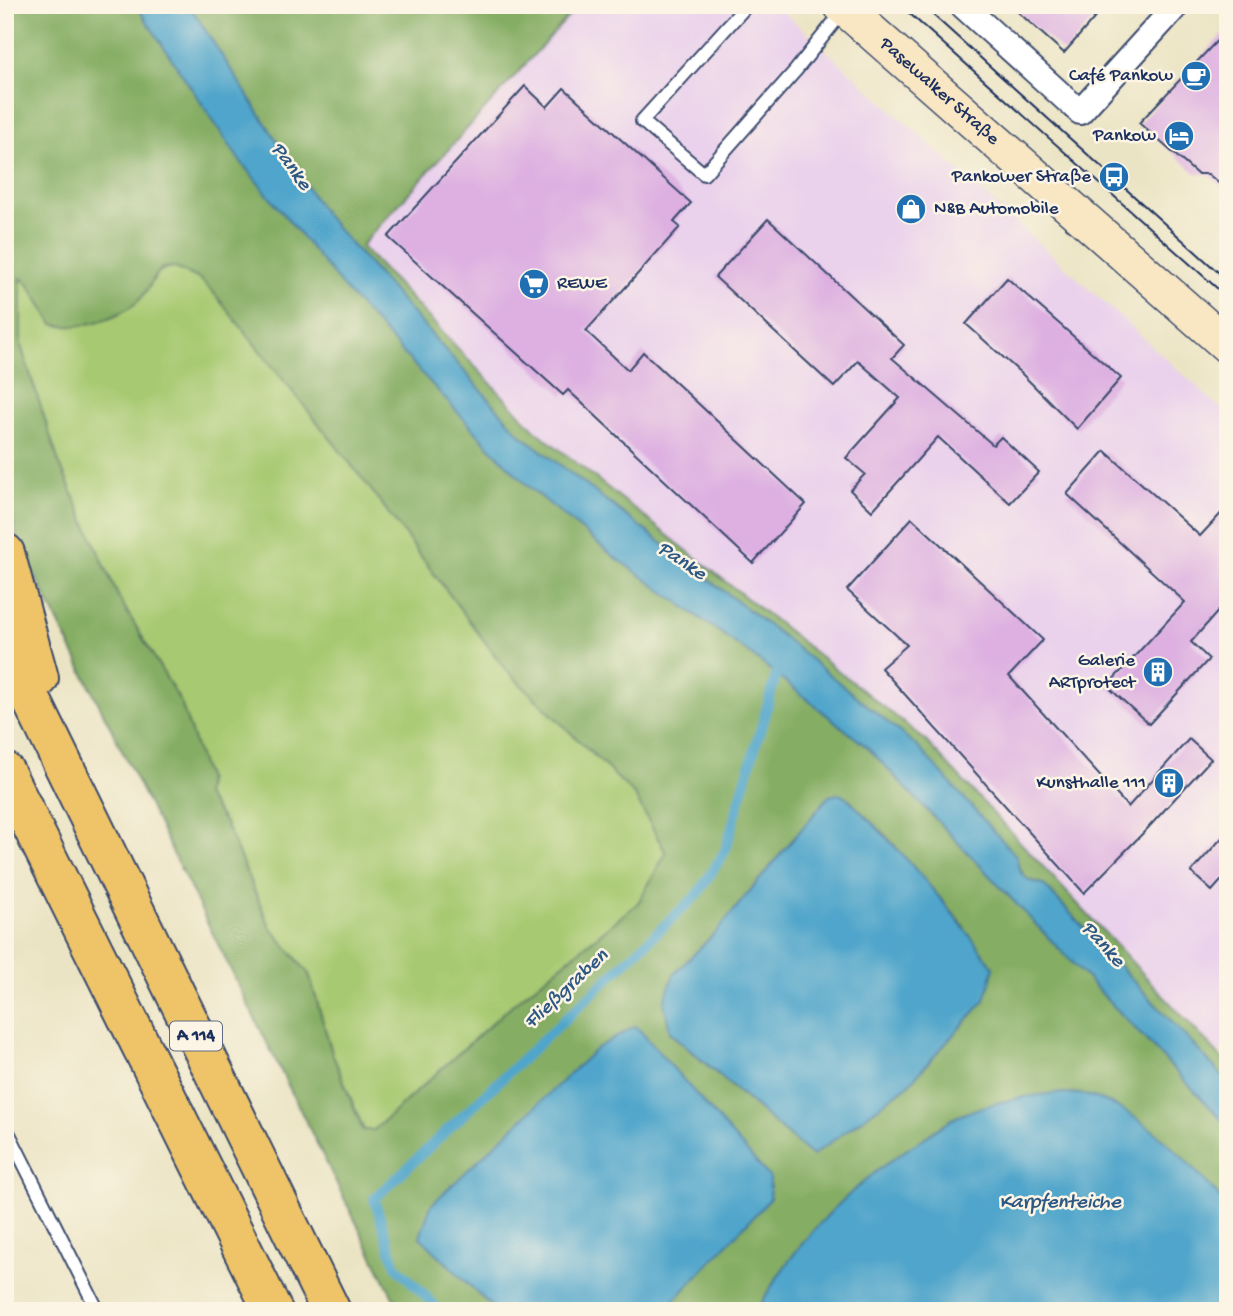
<svg xmlns="http://www.w3.org/2000/svg" width="1233" height="1316" font-family="'Gochi Hand',sans-serif">
  <style>
    .built { fill: #ead1ec }
    .green { fill: #a7c971; stroke: #617c68; stroke-width: 2 }
    .forest { fill: #85ad63; stroke: #506e60; stroke-width: 2; fill-rule: evenodd }
    .water { fill: #4fa5cb; stroke: #356a94; stroke-width: 2 }
    .lines { fill: none; stroke-linecap: round; stroke-linejoin: round }
    .stream { stroke: #4fa5cb; stroke-width: 10 }
    .building { fill: #ddb0e1 }
    .service-casing { stroke: #3a4a6d; stroke-width: 16 }
    .minor-casing { stroke: #3a4a6d; stroke-width: 28 }
    .secondary-casing { stroke: #3a4a6d; stroke-width: 38 }
    .motorway-casing { stroke: #3a4a6d; stroke-width: 42 }
    .service { stroke: #fff; stroke-width: 12 }
    .minor { stroke: #fff; stroke-width: 24 }
    .secondary { stroke: #f9e7c3; stroke-width: 35 }
    .motorway { stroke: #efc469; stroke-width: 38 }
    .tram { stroke: #1b2f5e; stroke-width: 2 }
    .labels { text-anchor: middle; dominant-baseline: central; stroke-width: 5; stroke-linejoin: round; paint-order: stroke }
    .shield { fill: #fcf5e5; stroke: #5e6a86; stroke-width: 2 }
    .shield-label { font-size: 18px; font-weight: bold; fill: #1b2f5e }
    .poi-label { font-size: 19px; fill: #1b2f5e; stroke: #fcf5e5; text-anchor: end }
    .street-label { font-size: 19px; fill: #1b2f5e; stroke: #fcf5e5 }
    .water-label { font-size: 21px; font-style: italic; fill: #2d5884; stroke: #fcf5e5 }
  </style>
  <rect width="100%" height="100%" fill="#fcf5e5"/>
  <filter id="ink" filterUnits="userSpaceOnUse"><feTurbulence type="fractalNoise" baseFrequency=".0143" numOctaves="2"/><feDisplacementMap in="SourceGraphic" scale="14" xChannelSelector="R" yChannelSelector="G"/><feConvolveMatrix kernelMatrix="1 2 1 2 8 2 1 2 1" color-interpolation-filters="sRGB"/></filter>
  <filter id="wash" filterUnits="userSpaceOnUse"><feTurbulence type="fractalNoise" baseFrequency=".00686" numOctaves="4" result="noise"/><feDisplacementMap in="SourceGraphic" scale="28" xChannelSelector="R" yChannelSelector="G"/><feGaussianBlur stdDeviation="1.57" result="paint"/><feColorMatrix in="noise" values="0 0 0 0 0 0 0 0 0 0 0 0 0 0 0 0 0 1.4 0 .05"/><feComposite in="paint" operator="in"/></filter>
  <g filter="url(#wash)">
    <rect width="100%" height="100%" fill="#ebe4c4"/>
    <path class="built" d="M579 5H776L1228 415V1044L1218 1055 924 739 535 430 361 246Z"/>
    <path class="green" d="M173 267 200 279 213 292 369 487 507 671 634 794 666 853 638 903 512 1005 374 1130H364L332 1053 309 974 270 927 225 823 205 795 207 780 181 703 119 598 59 463 21 346V278L29 285 53 324 147 291C153 277 158 269 173 267Z"/>
    <path class="forest" d="M5 5H136L240 161 486 443 528 486 612 555 753 656 867 747 1228 1126V1206C1189 1163 1148 1118 1092 1097 1068 1088 1043 1096 1019 1102 999 1107 976 1109 957 1117 944 1122 932 1133 921 1140 852 1184 796 1238 757 1311H664L769 1199 420 1237 496 1311H400L18 541 5 491ZM173 267 200 279 213 292 369 487 507 671 634 794 666 853 638 903 512 1005 374 1130H363L332 1053 309 974 270 927 225 823 205 795 207 780 181 703 119 598 59 463 21 346V278L29 285 53 324C77 331 116 319 136 303 148 294 151 279 162 268ZM829 796 882 831 964 926 985 1000 908 1085 812 1156 670 1033 674 974 716 932Z
      M189 5H579L361 246 535 430 924 739 1228 1065V1082L1043 884 1026 879 1017 863 781 635 521 435 325 215Z"/>
    <path class="water" d="M136 5H189L325 215 521 435 781 635 918 747 1017 857C1017 873 1027 883 1043 884L1228 1082V1126L867 747 753 656 612 555 528 486 486 443 348 293 240 161Z
      M838 794 845 796C900 848 949 906 994 968L985 1000 908 1085 812 1156 670 1032 664 1002 674 974 716 932 829 796Z
      M636 1026 770 1178V1199L664 1311H496L420 1237 431 1205 597 1048Z
      M1057 1093C1067 1094 1079 1093 1089 1096 1144 1110 1192 1166 1228 1206V1311H757C795 1241 851 1185 918 1142 931 1134 944 1123 958 1116 990 1102 1022 1096 1057 1093Z"/>
    <g class="lines">
      <path class="stream" d="M440 1311 396 1266 374 1199 698 894 725 851 780 662"/>
    </g>
    <g id="blocks">
      <path class="building" d="M1010 5H1106L1064 53Z
        M1228 29V191L1208 174H1197L1139 123Z
        M525 86 547 107 564 88 691 203 674 222 680 227 586 331 628 370 643 352 806 504 753 563 568 390 563 395 388 237Z
        M768 219 904 345 892 358 993 445 1001 437 1039 472 1010 503 938 437 872 511 850 490 865 474 846 458 900 398 858 361 834 387 715 277Z
        M1007 278 1121 378 1077 429 1023 375 966 324Z
        M1105 451 1200 536 1228 506V600L1191 642 1209 659 1149 724 1107 686 1185 602 1067 494Z
        M912 518 1043 640 1009 676 1128 807 1189 739 1211 759 1148 828 1084 893 881 668 907 645 847 590Z
        M1228 831V873L1212 891 1191 872Z"/>
    </g>
  </g>
  <g filter="url(#ink)">
    <use href="#blocks" fill-opacity="0" stroke="#3a4a6d" stroke-width="2"/>
    <g class="lines">
      <g class="service-casing">
        <path id="service" d="M747 5 642 121 704 174 796 70 843 11
          M5 1126 98 1311"/>
      </g>
      <g class="minor-casing">
        <path id="minor" d="M962 5 1080 112 1177 5"/>
      </g>
      <g class="secondary-casing">
        <g id="secondary">
          <path id="s1" d="M841 5 1228 346"/>
        </g>
      </g>
      <g class="motorway-casing">
        <path id="motorway" d="M5 553 39 678
          M5 646 331 1311
          M5 772 273 1311"/>
      </g>
      <use href="#service" class="service"/>
      <use href="#minor" class="minor"/>
      <use href="#secondary" class="secondary"/>
      <use href="#motorway" class="motorway"/>
      <path class="tram" d="M900 5 1228 298
        M922 5 1228 281"/>
    </g>
  </g>
  <defs>
    <g id="cafe-disc" transform="scale(1.575)"><circle r="9.5" fill="#1f6fb2" stroke="#fcf5e5"/><path d="M-5.5-4.5H6V0H3Q3 3.5 0 3.5H-2.5Q-5.5 3.5-5.5 0ZM3-3.2v2h1.7v-2ZM-6 4.5H4V6H-6Z" fill="#fff"/></g>
    <g id="hotel-disc" transform="scale(1.575)"><circle r="9.5" fill="#1f6fb2" stroke="#fcf5e5"/><path d="M-6-4.5h1.5V1H6V5H4.5V3h-9V5H-6ZM-4 0a1.8 1.8 0 1 1 3.6 0ZM.5 0V-2.5h3Q6-2.5 6 0Z" fill="#fff"/></g>
    <g id="bus-disc" transform="scale(1.575)"><circle r="9.5" fill="#1f6fb2" stroke="#fcf5e5"/><path d="M-5-6H5V4H4V6H2V4H-2V6H-4V4H-5ZM-3.5-4V0h7V-4ZM-3.5 1.2v1.5H-2V1.2ZM2 1.2v1.5H3.5V1.2Z" fill="#fff"/></g>
    <g id="shop-disc" transform="scale(1.575)"><circle r="9.5" fill="#1f6fb2" stroke="#fcf5e5"/><path d="M-5-2.5h2.3a2.7 3.5 0 0 1 5.4 0H5L5.5 6h-11ZM-1.5-2.5h3a1.5 2.3 0 0 0-3 0Z" fill="#fff"/></g>
    <g id="supermarket-disc" transform="scale(1.575)"><circle r="9.5" fill="#1f6fb2" stroke="#fcf5e5"/><path d="M-6-5.5h2.5l.6 2H6L4.5 2H-2.5L-4.4-4H-6ZM-1.5 3.2a1.3 1.3 0 1 0 .1 0ZM3 3.2a1.3 1.3 0 1 0 .1 0Z" fill="#fff"/></g>
    <g id="building-disc" transform="scale(1.575)"><circle r="9.5" fill="#1f6fb2" stroke="#fcf5e5"/><path d="M-4-6H4V6H1V3H-1V6H-4ZM-2.5-4.3h1.7v1.8h-1.7ZM.8-4.3h1.7v1.8H.8ZM-2.5-1h1.7V.8h-1.7ZM.8-1h1.7V.8H.8Z" fill="#fff"/></g>
  </defs>
  <g fill-rule="evenodd">
    <use href="#cafe-disc" x="1196" y="76"/>
    <use href="#hotel-disc" x="1179" y="136"/>
    <use href="#bus-disc" x="1114" y="177"/>
    <use href="#shop-disc" x="911" y="209"/>
    <use href="#supermarket-disc" x="534" y="284"/>
    <use href="#building-disc" x="1158" y="672"/>
    <use href="#building-disc" x="1169" y="783"/>
  </g>
  <g class="labels">
    <rect class="shield" x="170" y="1021.5" width="52" height="29" rx="5"/>
    <g class="shield-label">
      <text x="196" y="1036">A 114</text>
    </g>
    <g class="poi-label">
      <text x="1173" y="76">Café Pankow</text>
      <text x="1156" y="136">Pankow</text>
      <text x="1091" y="177">Pankower Straße</text>
      <text x="934" y="209" text-anchor="start">N&amp;B Automobile</text>
      <text x="557" y="284" text-anchor="start">REWE</text>
      <text x="1135" y="661">Galerie<tspan x="1135" dy="22">ARTprotect</tspan></text>
      <text x="1146" y="783">Kunsthalle 111</text>
    </g>
    <g class="street-label">
      <text stroke="none"><textPath href="#s1" startOffset="131">Pasewalker Straße</textPath></text>
    </g>
    <g class="water-label">
      <text transform="translate(290 167) rotate(54)">Panke</text>
      <text transform="translate(681 562) rotate(34)">Panke</text>
      <text transform="translate(1102 945) rotate(48)">Panke</text>
      <text transform="translate(567 990) rotate(-43)">Fließgraben</text>
      <text x="1060" y="1203">Karpfenteiche</text>
    </g>
  </g>
  <rect width="1233" height="1316" fill="none" stroke="#fcf5e5" stroke-width="28"/>
</svg>
